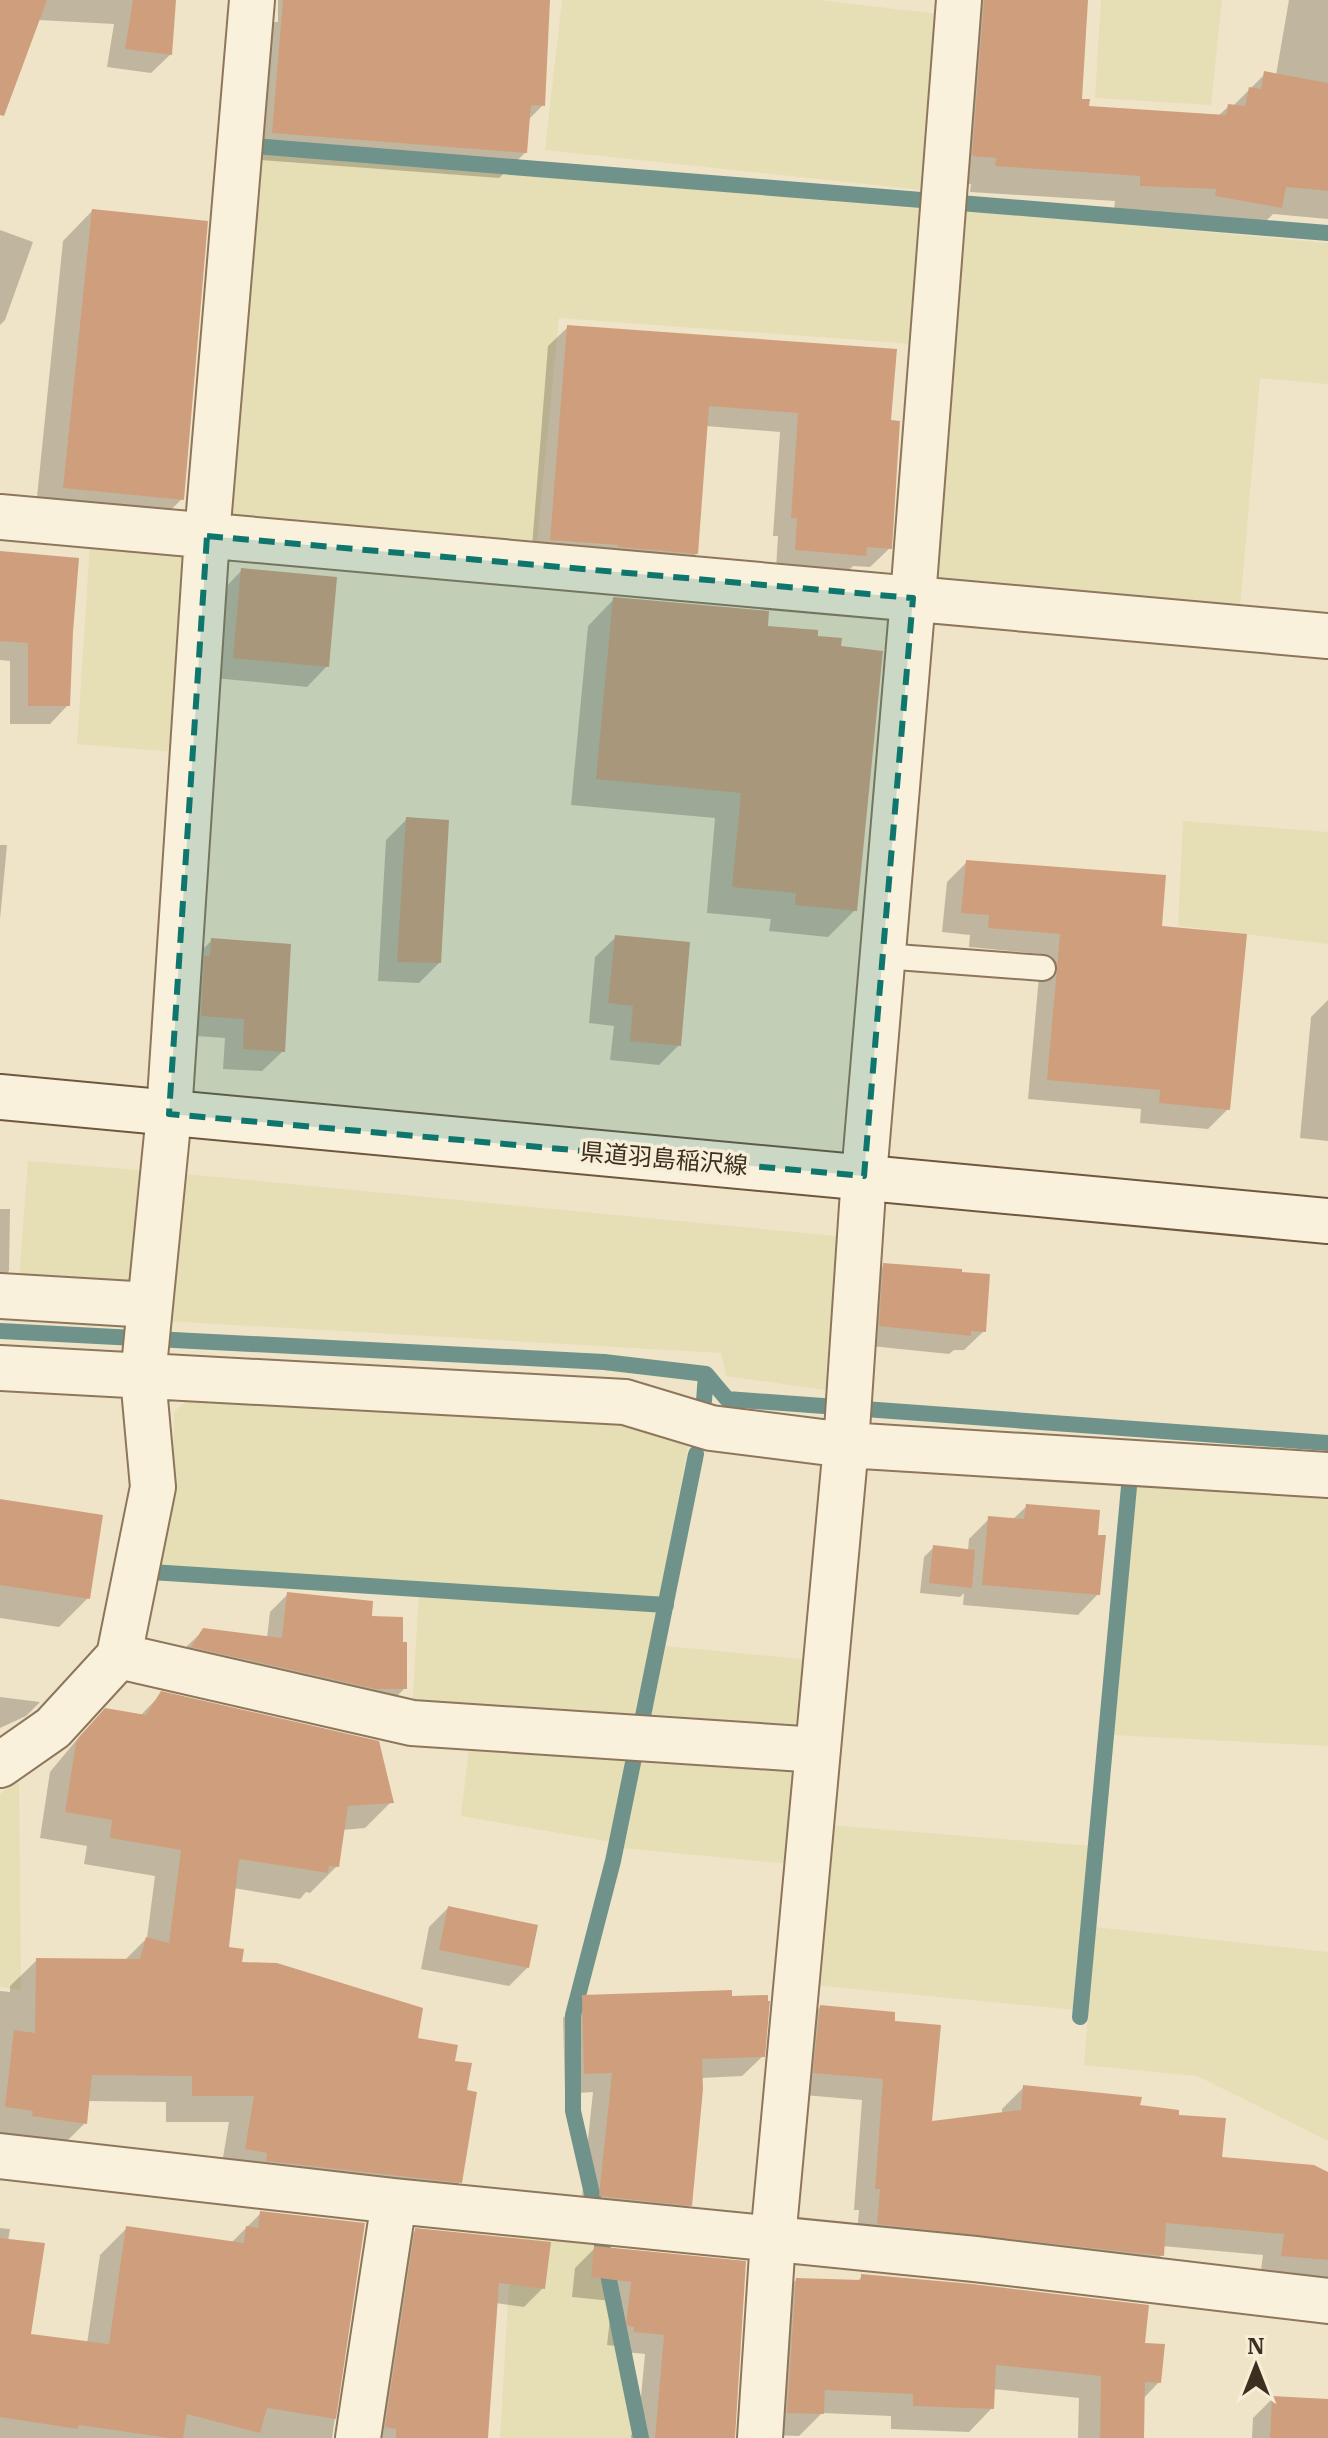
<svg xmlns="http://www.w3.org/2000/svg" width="1328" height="2438" font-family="'IBM Plex Serif','Noto Sans JP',serif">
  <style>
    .farmland { fill: #e6deb5 }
    .shadow { fill: #0003 }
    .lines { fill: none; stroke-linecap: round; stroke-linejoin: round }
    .stream { stroke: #6f938a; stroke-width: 16 }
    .building { fill: #cf9f7d }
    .lane-casing { stroke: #8d765c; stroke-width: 28 }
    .street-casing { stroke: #8d765c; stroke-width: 48 }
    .secondary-casing { stroke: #6f573f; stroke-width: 48 }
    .lane { stroke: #faf1dc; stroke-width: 24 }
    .street { stroke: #faf1dc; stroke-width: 44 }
    .secondary { stroke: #faf1dc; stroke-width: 44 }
    .marked { fill: #0f766e; fill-opacity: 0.2; stroke: #0f766e; stroke-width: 6; stroke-dasharray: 16 10; stroke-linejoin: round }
    .labels { text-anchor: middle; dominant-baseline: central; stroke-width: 7; stroke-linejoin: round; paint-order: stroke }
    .street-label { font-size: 24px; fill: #3d2e20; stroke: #f7eed8 }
  </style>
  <rect width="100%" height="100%" fill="#f0e4c8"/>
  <path class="farmland" d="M562 0H819L938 14 923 190 545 150Z
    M1101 0H1222L1211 105 1095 98Z
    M254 152 923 209 914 344 559 318 536 551 224 515Z
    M959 210 1328 243V384L1260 378 1240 608 926 580Z
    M90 544 195 553 176 752 77 744Z
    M1183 821 1328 832V944L1178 926Z
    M28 1161 150 1171 138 1291 19 1279Z
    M185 1174 847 1237 832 1391 726 1376 721 1353 166 1321Z
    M192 1395 608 1419 688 1446 659 1599 155 1566 173 1478 174 1412Z
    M1133 1478 1328 1489V1746L1113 1735Z
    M419 1593 660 1607 634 1727 412 1710Z
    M666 1646 811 1660 804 1734 650 1721Z
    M471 1733 631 1747 611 1842 461 1816Z
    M643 1749 802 1759 791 1864 622 1848Z
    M19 1779 21 1990 0 1987V1794Z
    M827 1825 1091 1846 1077 2010 813 1985Z
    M1095 1927 1328 1952V2141L1197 2076 1084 2065Z
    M512 2233 594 2242 633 2438H500Z"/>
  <path class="shadow" d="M0 0H174L171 54 151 73 107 67 114 24 38 20 0 111Z
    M251 0H274V22H278V0H548L543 105 528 120 526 152 499 178 246 159Z
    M959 0H1086L1080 101 1087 108 1218 116 1229 106H1233L1265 74 1276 75 1289 0H1328V219L1273 214 1254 233 1189 222 1191 215 1114 211 1115 201 970 192 971 184 947 182Z
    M92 211 182 499 152 528 35 517 63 241Z
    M0 230 33 242 5 320 0 325Z
    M568 327 889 422 890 548 870 567 853 566 845 574 776 569 778 536H773L780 432 706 426 696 554 676 573 531 559 548 346Z
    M0 562 68 705 50 724H10V661L0 660Z
    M242 570 327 666 307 687 214 678 222 591Z
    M614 599 815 638 855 910 828 937 769 931 771 919 707 913 715 818 571 805 588 626Z
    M407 819 439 963 419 983 378 981 386 840Z
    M0 845H7L0 919Z
    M967 862 1160 928 1228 1109 1208 1129 1140 1123 1141 1109 1028 1099 1041 954 969 947 970 935 942 932 947 882Z
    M616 937 679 1045 659 1065 610 1060 614 1026 589 1023 595 957Z
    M212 940 283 1051 262 1071 223 1069 225 1038 181 1035 191 961Z
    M1328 1000V1141L1300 1138 1311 1017Z
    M0 1209H10L9 1271 0 1280Z
    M884 1265 984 1331 964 1350H954L949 1354 861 1345 865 1284Z
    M0 1501 88 1598 59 1627 0 1618Z
    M1027 1506 1098 1594 1078 1615 963 1605 964 1593 960 1597 920 1593 924 1557 934 1547 968 1551 969 1539 989 1519 1012 1520Z
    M288 1594 370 1618 401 1644 405 1688 387 1706 175 1664 185 1648 204 1630 267 1638 270 1612Z
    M162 1693 391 1802 365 1828 342 1830 337 1866 310 1893 306 1892 300 1899 233 1888 226 1949 240 1964 415 2039 453 2063 465 2092 460 2182 433 2208 220 2175 229 2122H166V2102L87 2101 85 2123 58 2150 0 2149V1991L10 1992V1986L37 1960H125L147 1938 155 1876 84 1864 87 1846 40 1838 50 1772 79 1737 106 1710 140 1716Z
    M0 1697 40 1702 26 1716 0 1728Z
    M448 1908 528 1967 509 1986 421 1969 429 1927Z
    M583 1997 763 2056 742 2076 701 2078 690 2205 670 2225 580 2216 593 2092 565 2094 563 2018Z
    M820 2007 893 2023 930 2124 1002 2115V2109L1024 2087 1138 2107 1176 2117 1220 2158 1328 2174V2283L1260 2277 1263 2255 1162 2246V2255L1140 2277 856 2246 859 2210H854L862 2100 792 2094 798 2029Z
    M261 2213 363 2225 332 2438H0V2228L10 2229 8 2241 29 2335 87 2344 100 2255 127 2228 231 2243Z
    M416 2230 543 2288 524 2307 495 2303 486 2438H368L397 2249Z
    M595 2248 744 2263 733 2438H631V2435L638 2428 645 2354 615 2351V2346L607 2345 612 2301 572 2297 575 2268Z
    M862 2276 1143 2344 1159 2382 1143 2399 1142 2438H1078L1079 2398 993 2389 992 2408 969 2432 891 2429V2416L822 2413 799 2436 765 2435 773 2303 796 2280 857 2282Z
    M1273 2398 1328 2401V2438H1252L1253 2418Z"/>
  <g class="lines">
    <path class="stream" d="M253 146 921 200
      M960 203 1328 233
      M0 1331 604 1362 706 1374 727 1399 1328 1443
      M704 1401 706 1374
      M151 1572 666 1605
      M642 1721 696 1454
      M1080 2017 1131 1465
      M593 2198 573 2111V2015L613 1861 635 1753
      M602 2245 641 2438"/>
  </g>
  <path class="building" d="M0 0H47L4 116 0 115Z
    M133 0H176L172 55 125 49Z
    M283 0H550L545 106 531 105 527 153 272 133Z
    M984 0H1088L1082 99H1090L1089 106 1226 115 1228 104 1245 106 1249 87 1261 89 1264 71 1328 83V191L1286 187 1282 208 1215 196 1216 189 1140 186V176L995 166 996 158 972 156Z
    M92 209 208 221 184 500 63 488Z
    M567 325 897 349 891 420 900 421 892 549 867 547 866 556 795 550 797 518H791L798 413 709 406 698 554 618 547V545L550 540Z
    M0 551 79 558 73 632 70 706H28V643L0 641Z
    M241 568 337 577 329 667 233 658Z
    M613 597 769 611 768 626 818 630V636L842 638 841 646 883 651 857 911 795 905 796 893 732 887 741 793 596 779Z
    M406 817 449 820 441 963 397 962Z
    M966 860 1166 875 1162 926 1247 934 1230 1110 1159 1103 1160 1090 1047 1080 1060 934 988 928 989 915 961 913Z
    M615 935 690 942 681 1046 630 1041 633 1006 608 1003Z
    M211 938 291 944 285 1052 243 1049 244 1019 201 1016 204 956H210Z
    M883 1263 962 1269V1272L990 1274 986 1332 971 1331V1336L879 1326Z
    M0 1499 103 1515 90 1599 0 1585Z
    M1026 1504 1100 1510 1098 1535H1106L1100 1595 982 1585 988 1516 1024 1519Z
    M933 1545 975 1550 972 1588 929 1583Z
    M287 1592 373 1601 372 1616 403 1617V1642H407V1689H376L191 1647 203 1628 282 1638Z
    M161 1691 379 1741 394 1803 348 1806 339 1867 329 1866 328 1873 239 1859 229 1947 244 1949 242 1962 277 1963 423 2008 418 2038 458 2045 455 2061 472 2063 467 2090 477 2092 462 2183 266 2161 267 2153 245 2149 254 2096H192V2076L92 2075 87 2124 32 2116 33 2111 5 2107 14 2030 35 2033 36 1958 140 1959 146 1937 169 1943 181 1850 110 1838 112 1820 65 1812 76 1743 80 1736 105 1708 146 1715Z
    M448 1906 538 1925 529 1968 439 1950Z
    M732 1990V1996L768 1995V2001H770L765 2057 702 2059 703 2089 692 2206 599 2196 612 2073 584 2074 582 1995Z
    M820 2005 895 2012V2021L941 2025 932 2121 1021 2110 1023 2085 1142 2097 1140 2105 1179 2110V2115L1226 2118 1222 2157 1314 2165 1328 2172V2260L1281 2256 1284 2234 1166 2223 1164 2256 877 2224 880 2189H875L883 2079 813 2073Z
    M260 2211 365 2223 336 2419 267 2408 260 2433 187 2414 183 2438H169L79 2425 78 2429 0 2417V2238L45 2243 31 2334 109 2344 126 2226 244 2243 246 2226 258 2228Z
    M415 2228 551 2242 545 2289 499 2283 488 2438H396V2429L385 2427Z
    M594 2246 746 2261 735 2438H655L664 2335 634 2332V2327L626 2326 631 2282 591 2277Z
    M861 2274 972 2284 1149 2305 1145 2343 1165 2344 1161 2383 1145 2382 1144 2438H1100L1101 2376 996 2365 994 2409 913 2406V2394L825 2390 824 2414 787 2413 796 2278 861 2280Z
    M1272 2396 1328 2399V2438H1270Z"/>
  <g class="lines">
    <g class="lane-casing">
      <path id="lane" d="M883 956 1043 968"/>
    </g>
    <g class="street-casing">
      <path id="street" d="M0 517 1328 636
        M0 1296 150 1305
        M0 1368 625 1402 711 1428 846 1445 1328 1475
        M119 1656 412 1723 818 1750
        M0 1765 53 1728 119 1656 153 1487 143 1377 169 1114 207 536 252 0
        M0 2156 394 2201 975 2259 1328 2301
        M358 2438 394 2201
        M760 2438 773 2239 846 1445 864 1176 913 598 959 0"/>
    </g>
    <g class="secondary-casing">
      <path id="secondary" d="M0 1097 1328 1221"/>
    </g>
    <use href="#lane" class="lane"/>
    <use href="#street" class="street"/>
    <use href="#secondary" class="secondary"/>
  </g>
  <path class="marked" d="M207 536 913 598 864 1176 169 1114Z"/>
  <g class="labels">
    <g class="street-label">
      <text transform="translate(664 1158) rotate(5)">県道羽島稲沢線</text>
    </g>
  </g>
  <g transform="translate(1256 2366)" stroke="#f7eed8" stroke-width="6" paint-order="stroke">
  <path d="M0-6L14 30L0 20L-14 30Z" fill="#3d2e20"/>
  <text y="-12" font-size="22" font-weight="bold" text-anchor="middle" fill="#3d2e20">N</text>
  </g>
</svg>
